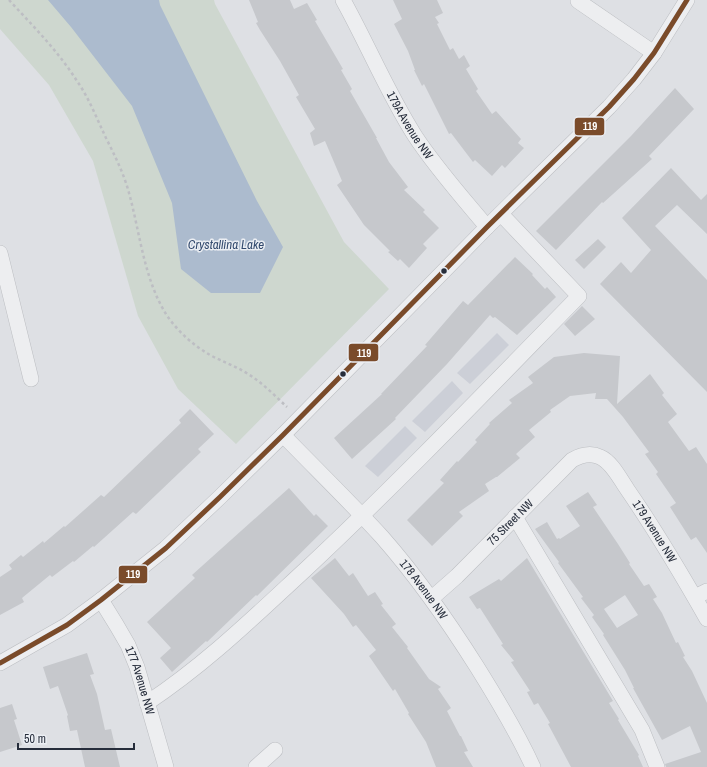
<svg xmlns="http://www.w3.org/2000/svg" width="707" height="767" font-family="'Archivo Narrow',sans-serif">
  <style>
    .built { fill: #cccfd7 }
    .green { fill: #ced7cf }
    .water { fill: #acbbce }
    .building { fill: #c6c8cc; fill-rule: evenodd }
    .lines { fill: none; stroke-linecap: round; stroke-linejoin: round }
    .minor-casing { stroke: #bcbec2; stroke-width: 16 }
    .path { stroke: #bdbec3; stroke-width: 2.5; stroke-dasharray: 3 3; stroke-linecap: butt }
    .minor { stroke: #edeef0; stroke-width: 15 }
    .bus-1-casing { stroke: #ebeef3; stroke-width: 8 }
    .bus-1 { stroke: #7a4b2a; stroke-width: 5 }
    .bus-dot { fill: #262d3b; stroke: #ebeef3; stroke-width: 1.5 }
    .labels { text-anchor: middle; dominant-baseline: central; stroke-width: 3; stroke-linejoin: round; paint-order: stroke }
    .street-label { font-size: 12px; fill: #262d3b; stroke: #ebeef3 }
    .water-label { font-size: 13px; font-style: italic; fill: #32496d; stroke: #ebeef3 }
    .line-badge { stroke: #ebeef3; stroke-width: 1.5 }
    .badge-label { font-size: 11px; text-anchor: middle; font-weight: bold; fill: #fff }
  </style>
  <rect width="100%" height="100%" fill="#dee0e4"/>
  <path class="built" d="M497 333 509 345 470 384 457 373Z
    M452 381 463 393 425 432 412 421Z
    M405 426 417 438 378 477 365 466Z"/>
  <path class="green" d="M0 0H214L215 4 344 242 389 289 236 444 178 389 138 316 93 161 49 85 0 29Z"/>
  <path class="water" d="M48 0H159L160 5 257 201 283 247 260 293H211L181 269 172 203 132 106 71 27Z"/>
  <path class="building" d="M249 0H290L294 9 307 3 317 20 315 21 343 69 341 70 352 89 350 91 377 138H376L389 162 408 187 404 190 425 210 423 212 439 228 423 244 427 248 409 268 400 259 398 261 388 252 390 251 364 225 337 185 342 181 325 141 314 146 310 133 315 129 296 97 299 95 280 61 260 30 256 23 258 22Z
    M393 0H437L443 13 435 17 439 23 437 24 450 50 453 48 459 59 464 55 470 66 466 69 478 89 476 91 492 114 496 111 521 139 518 143 524 148 505 168 502 165 492 176 475 160 473 162 451 133 449 134 424 84 422 86 414 70H415L408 51 394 24 402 19Z
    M675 88 694 109 649 156 652 159 603 203 602 202 556 250 536 231 631 136Z
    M671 168 701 200 707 194V234L677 205 655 226 707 280V392L600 284 621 262 631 273 651 250 622 218Z
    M598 239 606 247 584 269 575 260Z
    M515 257 533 274 532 275 545 289 547 287 556 297 517 335 495 317 493 318 490 315 447 364 395 418 396 419 352 459 334 438 382 394H381L427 346 425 345 463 301 468 305Z
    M582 306 595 319 575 336 564 324Z
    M584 353 620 356 617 404 650 374 664 393 662 395 677 414 668 422 689 451 696 447 707 464V553L696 537 691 540 670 507 676 503 656 474 658 472 645 454 649 452 623 417 607 399H595L596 393 570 396 550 410 551 412 529 430 535 437 516 454 520 458 497 477H496L485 484 489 491 459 512 463 516 432 546 407 520 444 483 440 480 457 461 458 462 477 442 475 440 490 424 489 423 512 403 509 400 533 383 528 377 554 357Z
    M190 409 214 434 198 449 201 452 136 514 133 512 94 547 93 546 74 562 73 561 52 577 50 575 22 598 24 602 0 615V577L12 569 9 565 21 555 23 557 43 541 44 543 64 526 65 527 101 495 104 497 181 423 179 420Z
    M289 488 314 516 316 514 328 526 257 596 256 595 207 642 206 641 172 672 160 658 171 648 147 622 195 578 192 575Z
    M588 492 597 505 593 507 618 544 630 563 629 564 644 586 649 584 657 597 653 599 662 613 676 643 678 642 685 656 683 657 692 671 707 703V767H666L665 764 701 752 690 726 662 740 633 688H634L625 670 603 635 604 634 592 617 594 615 581 598 583 597 558 563 559 562 535 529 547 522 557 539 559 538 560 539 580 526 566 506ZM625 595 638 615 617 628 604 609Z
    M335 558 349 576 353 573 368 596 375 592 383 604 381 605 396 624 392 627 408 647 407 648 429 679 441 687 438 689 451 708 447 711 460 736H461L468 751 464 752 473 767H436L426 742 408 714 409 713 395 689 393 691 369 656 376 650 356 625 353 627 344 614 311 578Z
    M527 558 613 701 609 703 619 719 618 720 639 755 638 756 643 767H571L548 724 550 723 538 703 534 705 527 692 530 691 511 662 514 661 501 645 503 644 480 608 477 609 469 597 499 579 501 581Z
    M87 653 94 674 90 675 97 694 105 730 111 729 120 767H85L77 730 70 731 67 716 68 715 58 686 50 689 43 667Z
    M12 704 17 719 14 720 22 745 0 752V708Z"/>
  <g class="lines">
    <g class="minor-casing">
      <g id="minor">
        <path id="s1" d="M343 0C368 45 387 92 415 136 436 168 462 197 487 227"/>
        <path d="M578 1 654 53"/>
        <path d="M0 253 31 379"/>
        <path id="s2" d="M283 435C316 469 350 502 382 537 418 578 448 621 477 667 497 699 517 732 533 767"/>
        <path d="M515 517 642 730 657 767"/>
        <path d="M695 597 707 591"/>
        <path id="s3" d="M432 598 457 576 572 460C581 455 590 452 600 457 612 462 620 479 627 489 656 531 682 575 707 619"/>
        <path id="s4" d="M101 600 117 626 128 645 137 667 166 767"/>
        <path d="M0 663 67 625 101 600 166 548 220 497 283 435 487 227 609 107 634 79 654 53 687 0"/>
        <path d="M147 703C206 664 255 616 306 569 400 481 489 388 579 296L501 214"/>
        <path d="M256 767 275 750"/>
      </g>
    </g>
    <path class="path" d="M9 0C33 26 58 51 77 81 89 98 97 119 106 138 115 156 124 174 129 193 140 233 144 279 166 314 177 331 193 345 210 355 223 362 236 366 248 374 263 383 275 396 287 407"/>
    <use href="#minor" class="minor"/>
    <g class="bus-1-casing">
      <path id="bus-1" d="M0 663 67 625 101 600 166 548 220 497 283 435 487 227 609 107 634 79 654 53 687 0"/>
    </g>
    <use href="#bus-1" class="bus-1"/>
  </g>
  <g class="bus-dot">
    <circle cx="444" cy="271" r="3.5"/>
    <circle cx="343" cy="374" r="3.5"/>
  </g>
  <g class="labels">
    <g class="street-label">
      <text stroke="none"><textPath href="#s1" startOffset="142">179A Avenue NW</textPath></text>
      <text stroke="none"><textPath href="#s3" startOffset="109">75 Street NW</textPath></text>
      <text stroke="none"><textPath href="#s3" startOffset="319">179 Avenue NW</textPath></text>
      <text stroke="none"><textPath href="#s2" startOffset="209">178 Avenue NW</textPath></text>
      <text stroke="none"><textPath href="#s4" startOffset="90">177 Avenue NW</textPath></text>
    </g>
    <g class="water-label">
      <text x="226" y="244">Crystallina Lake</text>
    </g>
  </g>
  <g class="line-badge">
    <rect x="574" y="117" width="31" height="19" rx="4" fill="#7a4b2a"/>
    <rect x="348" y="343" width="31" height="19" rx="4" fill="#7a4b2a"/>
    <rect x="118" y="565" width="30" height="19" rx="4" fill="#7a4b2a"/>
  </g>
  <g class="badge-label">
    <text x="590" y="130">119</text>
    <text x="364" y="357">119</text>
    <text x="133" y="578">119</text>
  </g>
  <path d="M18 743v6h116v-6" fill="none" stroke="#262d3b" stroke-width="2"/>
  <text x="24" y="743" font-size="12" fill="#262d3b" stroke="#ebeef3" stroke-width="3" paint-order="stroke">50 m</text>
</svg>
